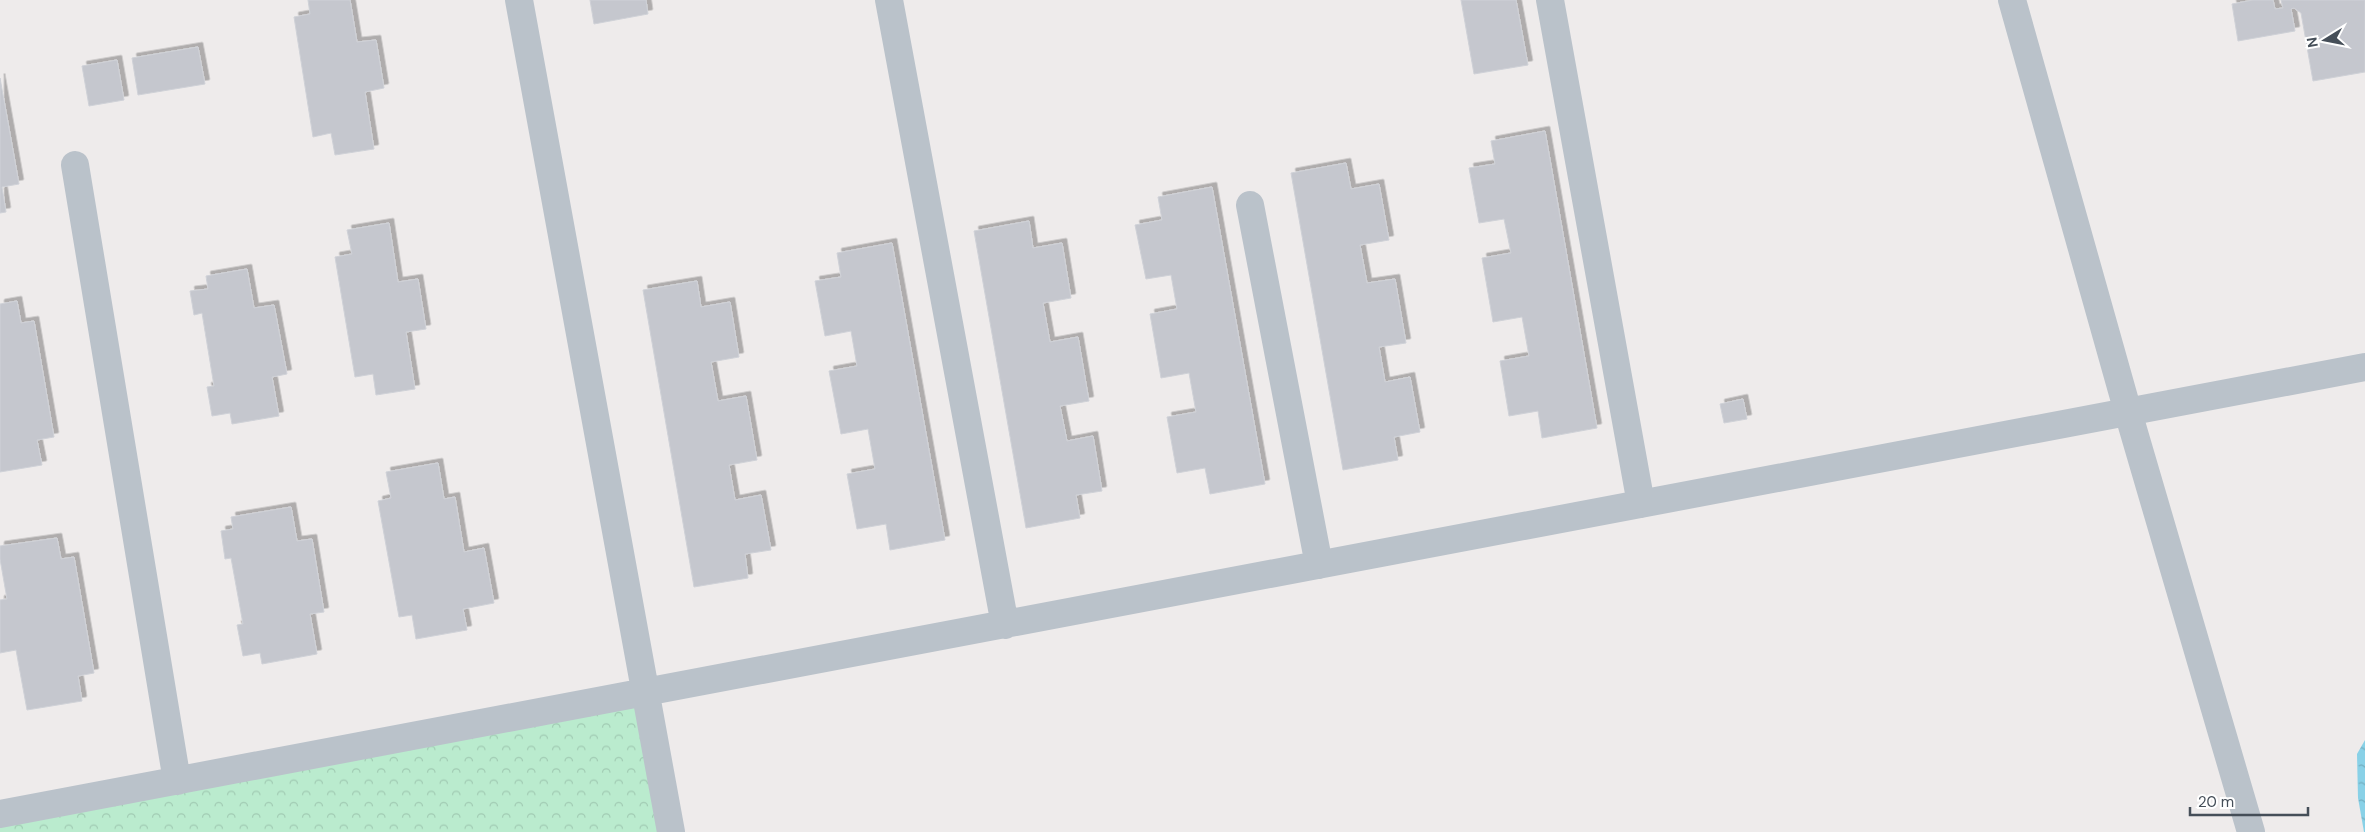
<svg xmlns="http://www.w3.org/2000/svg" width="2365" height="832" font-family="'DM Sans',sans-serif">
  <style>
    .forest { fill: url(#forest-crowns) }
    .water { fill: url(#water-ripples) }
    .building { fill: #c5c7ce; stroke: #cfd1d7; filter: url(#shadow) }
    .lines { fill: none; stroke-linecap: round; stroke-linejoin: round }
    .street { stroke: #bac2ca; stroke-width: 28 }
  </style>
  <defs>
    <pattern id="forest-crowns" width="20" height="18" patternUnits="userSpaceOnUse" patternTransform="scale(1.25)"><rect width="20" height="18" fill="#baebce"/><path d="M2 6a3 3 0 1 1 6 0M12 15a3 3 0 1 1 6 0" fill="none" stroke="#a1cbb3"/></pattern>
    <pattern id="water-ripples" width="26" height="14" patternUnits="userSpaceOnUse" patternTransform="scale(1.25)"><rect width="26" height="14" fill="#89d1e7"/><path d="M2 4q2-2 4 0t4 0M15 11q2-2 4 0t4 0" fill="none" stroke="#72acbe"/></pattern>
    <filter id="shadow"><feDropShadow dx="4.5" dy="-4.5" stdDeviation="0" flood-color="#0004"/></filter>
  </defs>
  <rect width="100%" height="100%" fill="#eeebeb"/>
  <path class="forest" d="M646 692 668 832H0V813Z"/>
  <path class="water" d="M2365 740V832H2364L2358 798 2357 754Z"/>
  <path class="building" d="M308 0H350L357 42 376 40 384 88 365 92 374 149 335 155 331 133 313 137 294 17 310 14Z
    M590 0H646L648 14 594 24Z
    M1461 0H1516L1528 65 1474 74Z
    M2253 0H2273L2275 9 2283 8 2281 0H2365V72L2313 81 2301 13 2294 8 2291 9 2295 31 2238 41 2232 4Z
    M198 47 205 84 138 95 132 58Z
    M117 60 124 100 89 106 82 66Z
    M0 78 19 184 2 187 6 212 0 213Z
    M1545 131 1597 428 1542 438 1538 411 1509 416 1500 361 1529 356 1522 317 1493 322 1482 258 1511 253 1504 219 1479 223 1469 168 1495 164 1491 141Z
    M1346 163 1351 189 1379 184 1389 240 1360 245 1367 283 1395 279 1406 343 1379 347 1385 382 1410 377 1420 432 1394 437 1398 460 1343 470 1291 173Z
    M1212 187 1265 484 1210 494 1205 468 1177 473 1167 417 1196 412 1189 373 1161 378 1150 314 1177 309 1171 275 1146 279 1135 225 1162 220 1158 197Z
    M1029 221 1033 248 1062 243 1071 298 1043 303 1050 342 1078 337 1089 401 1060 406 1067 441 1093 436 1102 491 1076 495 1080 518 1026 528 974 231Z
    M389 223 398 282 418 279 426 329 406 332 415 389 376 395 373 374 355 377 335 257 352 254 347 230Z
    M892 243 945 540 890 550 886 524 857 529 847 474 875 469 868 429 841 434 829 371 857 366 851 331 825 336 815 281 841 277 837 253Z
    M247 269 254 308 274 305 287 374 272 377 279 416 232 424 230 413 212 416 207 387 214 386 202 313 194 315 190 291 208 289 206 276Z
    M697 281 701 307 730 302 739 357 711 362 718 401 746 396 757 460 729 465 735 500 761 495 771 550 745 554 748 578 694 587 643 290Z
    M17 301 21 323 34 321 54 437 37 440 42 465 0 472V304Z
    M1743 399 1747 419 1724 423 1720 404Z
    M438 463 444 499 455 497 464 552 484 548 494 603 463 609 467 630 416 639 412 615 399 617 378 501 391 498 386 472Z
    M291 507 297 541 312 539 324 612 310 614 317 654 262 664 260 653 243 656 237 625 243 624 231 558 225 559 221 531 233 529 231 517Z
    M57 538 61 559 74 557 94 673 78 676 82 701 27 710 16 650 0 653V600L7 599 0 559V546Z"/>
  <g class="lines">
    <path class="street" d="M519 0 671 832
      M889 0 1005 625
      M1550 0 1641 504
      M2012 0 2128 412 2251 832
      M75 165 177 781
      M1250 205 1319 565
      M0 814 2365 367"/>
  </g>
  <g transform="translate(2325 40) rotate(260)" stroke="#ffffff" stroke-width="4" paint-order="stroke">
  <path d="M0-4L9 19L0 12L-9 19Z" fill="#454e58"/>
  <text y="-8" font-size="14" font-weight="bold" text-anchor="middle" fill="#454e58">N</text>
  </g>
  <path d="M2190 807v8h118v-8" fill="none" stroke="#454e58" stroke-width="2.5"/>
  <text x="2198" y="807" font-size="15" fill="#454e58" stroke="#ffffff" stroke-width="4" paint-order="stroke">20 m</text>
</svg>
